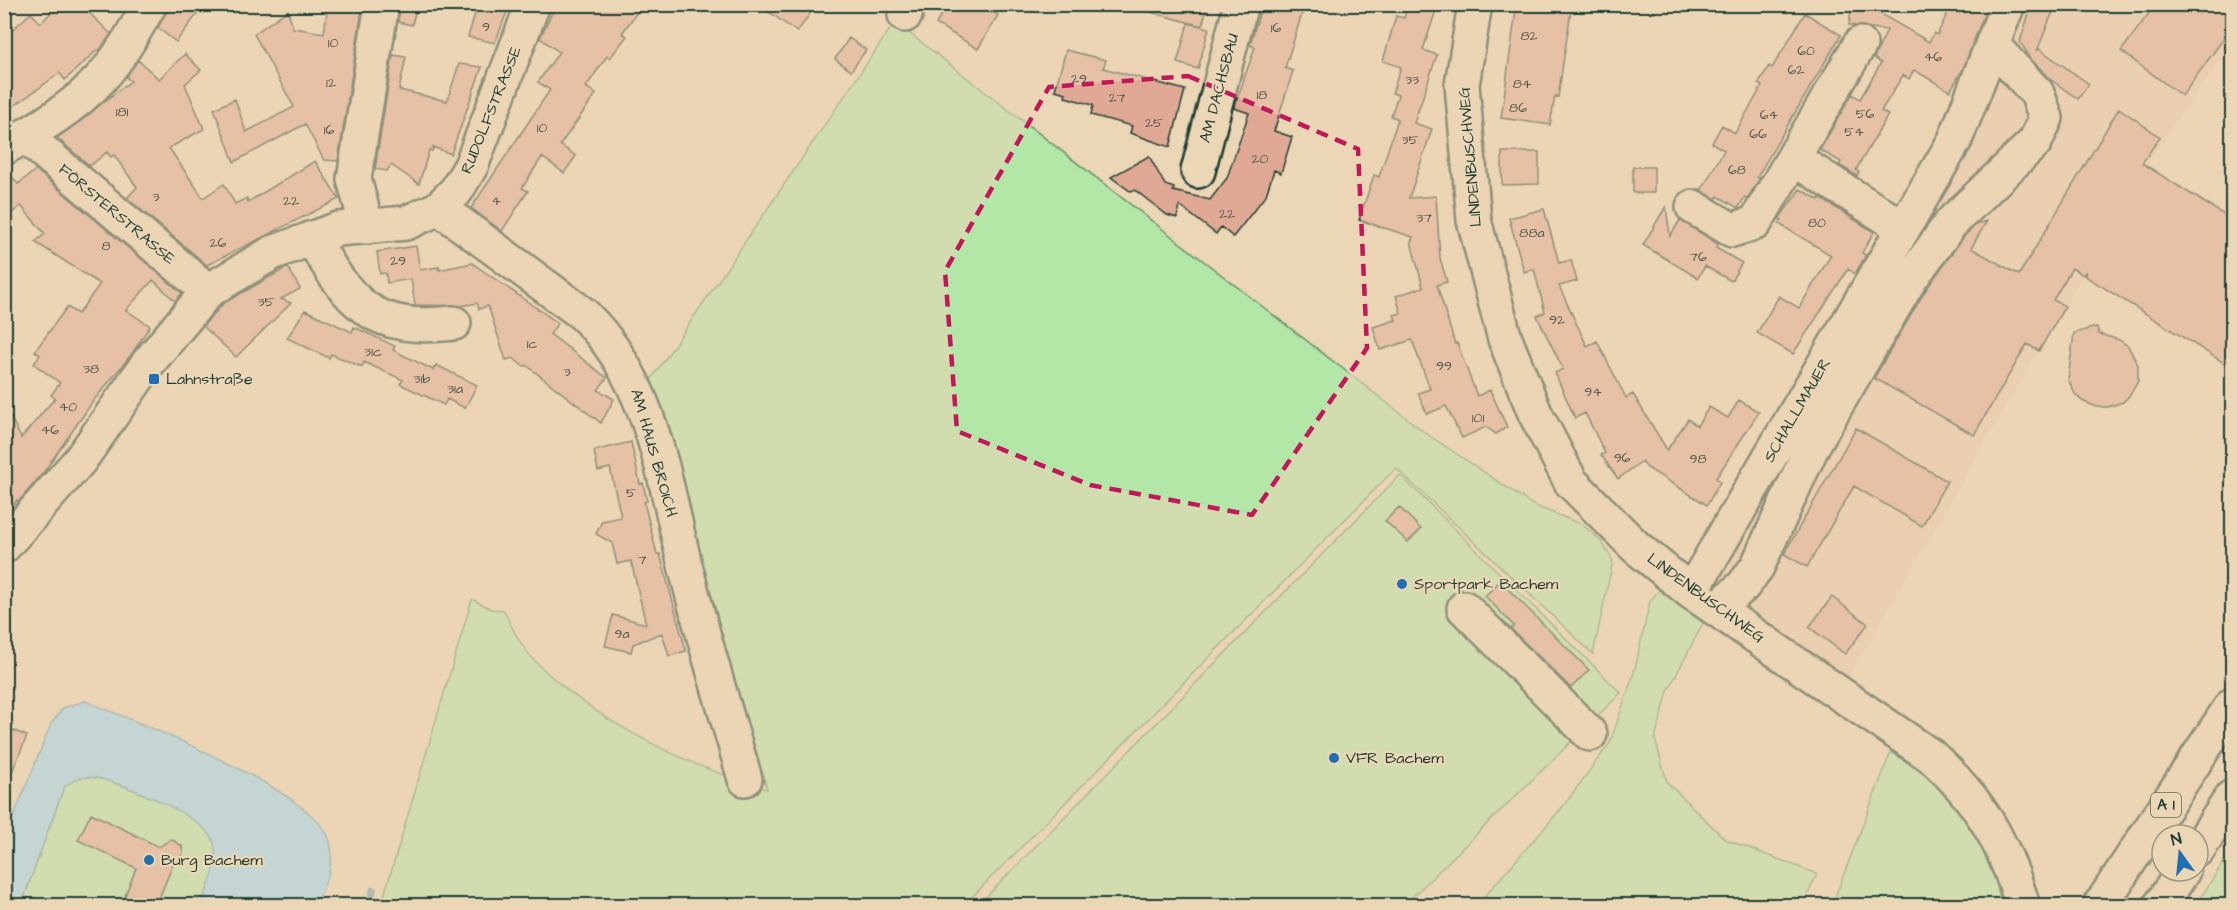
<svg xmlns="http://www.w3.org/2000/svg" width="2237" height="910" font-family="'Architects Daughter',sans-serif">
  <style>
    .built { fill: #e8c8ac }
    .green { fill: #b2e7a8; stroke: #68926e; stroke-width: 1.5 }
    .water { fill: #97d6f8; stroke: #6799aa; stroke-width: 1.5 }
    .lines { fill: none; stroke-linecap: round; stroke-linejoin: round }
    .stream { stroke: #6799aa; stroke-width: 7 }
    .building { fill: #e0a996; stroke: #1f3d34; stroke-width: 1.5 }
    .minor-casing { stroke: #1f3d34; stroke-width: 38 }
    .highway-casing { stroke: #1f3d34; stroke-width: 38 }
    .minor { stroke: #ebd6b5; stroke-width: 33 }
    .highway { stroke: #ebd6b5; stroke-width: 33 }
    .marked { fill: none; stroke: #c2185b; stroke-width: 4.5; stroke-dasharray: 12 8; stroke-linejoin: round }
    .poi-dot { fill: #1f6fb2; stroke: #ebd6b5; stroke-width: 2 }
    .labels { text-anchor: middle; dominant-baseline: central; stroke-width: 4.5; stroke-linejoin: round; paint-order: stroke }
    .number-label { font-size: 14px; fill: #4f584c }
    .shield { fill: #ebd6b5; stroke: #5c6b5b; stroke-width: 1.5 }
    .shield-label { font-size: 15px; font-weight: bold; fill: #1f3d34 }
    .street-label { font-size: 16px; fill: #1f3d34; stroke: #ebd6b5 }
    .poi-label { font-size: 16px; fill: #1f3d34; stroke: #ebd6b5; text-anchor: start }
  </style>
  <rect width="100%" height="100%" fill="#ebd6b5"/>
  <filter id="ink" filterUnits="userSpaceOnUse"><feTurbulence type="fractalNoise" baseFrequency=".0167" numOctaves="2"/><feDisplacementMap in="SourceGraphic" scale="12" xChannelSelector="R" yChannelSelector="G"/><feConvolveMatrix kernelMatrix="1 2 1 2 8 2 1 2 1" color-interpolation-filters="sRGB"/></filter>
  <g filter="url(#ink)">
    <path class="built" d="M2021 5H2232V46L2153 153 1847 681 1713 583Z"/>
    <path class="green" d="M895 22 1427 434 1533 505 1583 525 1602 542 1613 561 1593 654 1396 468 971 898 978 905 381 906 472 599 491 609 504 610C512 628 521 647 535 661 592 720 689 767 767 789L648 384Z
      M1400 475 1621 693 1404 905 992 906 985 898Z
      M1661 588 1704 621 1668 691 1655 739 1667 782 1725 839 1817 874 1803 905 1476 906 1561 809 1610 743 1634 673 1650 601Z
      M1891 752 1950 792 1989 850 2001 905 1829 906 1834 900Z
      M87 776C114 780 185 809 205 828 212 834 215 844 216 853 218 869 206 890 201 905L21 906 64 787 76 779Z
      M2232 849V905H2196Z"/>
    <path class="water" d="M85 701C135 721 313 790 329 839 337 861 324 886 316 905H201C209 885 221 861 213 840 205 817 113 777 89 777 79 776 72 781 64 787L21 905H5V838L51 724 63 708Z"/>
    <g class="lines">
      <path class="stream" d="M369 906 373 890"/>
    </g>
    <path class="building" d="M73 4H80L111 34 99 51 97 50 65 80 60 73 4 113V37L31 13 41 23 58 5 64 10Z
      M169 4H205L176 42 158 28Z
      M328 4H363L338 161 324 160 305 124 234 162 214 109 235 99 246 132 294 107 254 34 288 10 293 28 324 33Z
      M400 4H417L412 25 398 22Z
      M478 4H510L495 43 468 37Z
      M556 4H643L622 33 627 36 610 58 607 56 586 87 596 94 560 145 576 156 564 173 542 157 522 188 528 191 502 231 471 208 550 90 538 82 559 52 540 38Z
      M758 4H817L797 32Z
      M947 4H981L998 15 978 49 936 24Z
      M1144 4H1208L1202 26 1143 10Z
      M1262 4H1305L1285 68 1293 71 1274 131 1292 137 1281 173 1274 170 1266 195 1233 237 1221 227 1216 234 1180 206 1177 218 1167 215 1135 190 1130 191 1111 177 1149 156 1165 185 1174 188 1173 191 1210 200 1227 178 1249 113 1234 108 1255 47 1250 45Z
      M1408 4H1435L1433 9 1436 10 1423 50 1437 55 1414 123 1432 129 1409 198 1436 196 1440 258 1447 282 1437 285 1455 344 1457 343 1477 396 1490 390 1507 427 1496 434 1486 427 1462 438 1446 406 1427 414 1418 393 1430 389 1412 340 1380 350 1373 327 1396 320 1394 315 1401 313 1396 296 1423 287 1411 242 1413 237 1359 220 1374 175 1379 177 1398 119 1391 116 1398 95 1392 93 1401 67 1383 61 1396 16 1404 18Z
      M1517 4H1572L1558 97 1555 96 1550 125 1501 118Z
      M1852 4 1873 6 1872 9 1929 42 1934 33 1937 35 1952 4H1977L1986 10 1962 71 1950 91 1914 70 1909 79 1903 75 1881 111 1888 115 1856 170 1859 172 1857 176 1839 165 1841 162 1820 150 1852 94 1860 99 1881 63 1874 58 1887 30 1849 25Z
      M2032 4H2056L2037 51 2039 49 2089 84 2078 99 2050 79 2031 59 2020 42Z
      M2156 4H2232V27L2182 96 2121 51Z
      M1805 13 1841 35 1757 177 1760 178 1747 199 1745 197 1738 208 1718 196 1716 199 1698 189H1702L1724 150 1712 143 1722 125 1735 133 1762 86 1758 84 1769 66 1772 68Z
      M1188 23 1209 28 1198 69 1177 63Z
      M849 38 866 50 851 71 835 59Z
      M1066 50 1106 60 1103 68 1185 90 1170 147 1130 133 1132 126 1091 115 1093 105 1065 97 1066 93 1055 90Z
      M185 54 201 70 185 84 204 129 169 148 203 198 224 184 235 204 247 198 248 202 315 161 339 199 207 265 127 198 137 187 114 155 111 157 107 152 90 166 57 138 131 81 126 77 138 60 159 79Z
      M393 55 406 57 399 90 447 101 459 64 482 67 451 154 433 147 432 151 429 150 419 184 391 165 387 171 375 169Z
      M2119 108 2160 137 2142 163 2232 220V368L2085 276 2086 271 2083 275 2072 268 2053 300 2065 306 2039 351 2027 344 1974 435 1874 378 1925 291 1965 235 1977 224 1987 221 1971 248 2019 275Z
      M1502 152H1539V184L1502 185Z
      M4 167 18 184 36 170 182 293 175 301 153 280 126 310 150 326 131 355 94 400 43 473 19 501 17 500 4 517V404L21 438 55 398 51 395 60 383 34 364 40 355 35 351 67 307 78 314 100 284 35 242 45 234 21 206 4 219Z
      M1633 167H1654V193H1633Z
      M1800 189 1819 200 1820 198 1874 232 1862 253 1866 255 1855 274 1848 269 1793 354 1757 333 1779 296 1799 308 1831 255 1779 224 1782 220 1779 219Z
      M1666 206 1670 236 1680 220 1718 244 1716 248 1742 263 1731 281 1705 266 1698 278 1643 245Z
      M1544 209 1559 263 1571 260 1577 281 1559 286 1587 346 1597 341 1626 398 1633 394 1667 450 1688 419 1697 426 1709 407 1728 418 1739 400 1759 412 1716 478 1720 482 1707 505 1647 468 1642 461 1618 479 1601 455 1605 453 1585 413 1575 418 1555 373 1563 369 1537 316 1545 312 1534 269 1524 272 1509 218Z
      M416 246 420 270 439 267V270L472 263 558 323 550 334 607 378 598 390 614 399 601 423 526 365 524 367 513 358 506 360 488 306 479 309 477 303 461 306 415 305 411 279 387 283 386 273 380 274 377 252Z
      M288 267 300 289 281 299 291 303 236 357 203 326 224 303Z
      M305 310 352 332 354 327 395 346 393 350 433 370 436 365 477 385 465 408 447 399 444 405 400 384 403 380 364 362 362 367 331 354 329 358 287 338Z
      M2097 327 2099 334 2119 340 2128 346 2138 365V381L2130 395 2123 402 2108 407H2097L2082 401 2075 394 2068 379 2074 333Z
      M1856 428 1947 481 1922 526 1854 486 1807 567 1784 554Z
      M631 442 640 484 643 483 647 501 644 502 657 554H660L686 651 669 656 662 633 633 644 631 652 605 646 613 615 646 624 631 561 617 564 612 543 596 534 602 521 621 517 610 468 598 471 594 451Z
      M1399 507 1421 529 1408 542 1385 521Z
      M1500 581 1589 670 1571 688 1511 629 1514 626 1485 596Z
      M1832 597 1868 624 1845 654 1809 627Z
      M4 727 27 736 5 789H4Z
      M91 813 159 847 171 839 182 846 183 854 173 864 156 906H121L136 868 78 840Z"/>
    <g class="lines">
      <g class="minor-casing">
        <path id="minor" d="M1475 4 1462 85 1474 220 1505 339 1535 413 1571 482 1636 547 1691 592 1931 756C1981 801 2003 841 2023 906
          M905 15 908 4
          M25 136 208 291
          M4 148C38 129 75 107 101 78 121 56 135 30 150 4
          M1794 159 1902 227
          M1198 171 1241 4
          M1693 207 1732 230 1755 223 1860 44
          M439 208 583 314C655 382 665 489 689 581 706 648 726 713 745 779
          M367 227 354 179 382 4
          M312 238C351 305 372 332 454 323
          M4 546 81 459 148 363 208 291 272 253 338 229 406 223 439 208 456 191 471 166 533 4
          M1691 592 1955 140 2008 4
          M1464 608 1590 734
          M1717 609 1743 586 1757 567 1813 445 1909 281 1951 223 2035 142 2046 118 2037 93 1993 46"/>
      </g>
      <g class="highway-casing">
        <path id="highway" d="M2198 849 2232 797
          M2100 906 2232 705
          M2160 906 2183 871"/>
      </g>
      <use href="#minor" class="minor"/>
      <use href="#highway" class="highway"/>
    </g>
  </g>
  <path d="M0 0H2237V910H0ZM1188 76 1358 149 1367 348 1252 515 1090 485 957 431 945 271 1049 87Z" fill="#ebd6b5" fill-opacity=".55" fill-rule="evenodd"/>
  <path class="marked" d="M1188 76 1358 149 1367 348 1252 515 1090 485 957 431 945 271 1049 87Z"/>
  <g class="poi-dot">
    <rect x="148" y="373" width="12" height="12" rx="3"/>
    <circle cx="1402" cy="584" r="6"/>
    <circle cx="1334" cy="758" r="6"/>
    <circle cx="149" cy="860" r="6"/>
  </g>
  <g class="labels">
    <g class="number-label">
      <text x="486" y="27">9</text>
      <text x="1276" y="28">16</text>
      <text x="1529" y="36">82</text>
      <text x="333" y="43">10</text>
      <text x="1806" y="51">60</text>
      <text x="1933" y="57">46</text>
      <text x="1796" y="70">62</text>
      <text x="1079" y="79">29</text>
      <text x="1412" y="80">33</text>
      <text x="331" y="83">12</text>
      <text x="1522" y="84">84</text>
      <text x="1262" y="95">18</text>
      <text x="1117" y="98">27</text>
      <text x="1518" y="108">86</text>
      <text x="122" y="112">181</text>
      <text x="1865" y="114">56</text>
      <text x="1769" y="115">64</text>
      <text x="1154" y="123">25</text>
      <text x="542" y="128">10</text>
      <text x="329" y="130">16</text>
      <text x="1854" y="132">54</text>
      <text x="1758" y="134">66</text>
      <text x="1410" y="140">35</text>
      <text x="1260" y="159">20</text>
      <text x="1737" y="170">68</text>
      <text x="156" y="197">3</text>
      <text x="291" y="201">22</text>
      <text x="496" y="201">4</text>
      <text x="1227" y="214">22</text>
      <text x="1424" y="218">37</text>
      <text x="1817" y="223">80</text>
      <text x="1532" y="233">88a</text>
      <text x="218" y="243">26</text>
      <text x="106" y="246">8</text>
      <text x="1698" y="257">76</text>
      <text x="398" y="261">29</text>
      <text x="266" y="302">35</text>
      <text x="1557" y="320">92</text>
      <text x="532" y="344">1c</text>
      <text x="373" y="352">31c</text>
      <text x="1444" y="366">99</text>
      <text x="91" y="369">38</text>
      <text x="567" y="372">3</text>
      <text x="422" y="379">31b</text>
      <text x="455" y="389">31a</text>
      <text x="1593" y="392">94</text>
      <text x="68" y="407">40</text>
      <text x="1478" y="418">101</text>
      <text x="50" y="430">46</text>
      <text x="1622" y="458">96</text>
      <text x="1698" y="459">98</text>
      <text x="631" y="493">5</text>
      <text x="642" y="560">7</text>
      <text x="622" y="634">9a</text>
    </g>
    <rect class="shield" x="2151" y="793" width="30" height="24" rx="4.5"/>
    <g class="shield-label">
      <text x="2166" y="805">A 1</text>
    </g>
    <g class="street-label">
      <text transform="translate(1219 88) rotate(-75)">AM DACHSBAU</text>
      <text transform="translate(491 110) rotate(-68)">RUDOLFSTRASSE</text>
      <text transform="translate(1470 157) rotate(-95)">LINDENBUSCHWEG</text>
      <text transform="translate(117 214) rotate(40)">FÖRSTERSTRASSE</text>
      <text transform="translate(1797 410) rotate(-60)">SCHALLMAUER</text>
      <text transform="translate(654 453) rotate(74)">AM HAUS BROICH</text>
      <text transform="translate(1706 598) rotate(36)">LINDENBUSCHWEG</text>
    </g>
    <g class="poi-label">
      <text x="166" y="379">Lahnstraße</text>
      <text x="1414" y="584">Sportpark Bachem</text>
      <text x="1346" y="758">VFR Bachem</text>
      <text x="161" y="860">Burg Bachem</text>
    </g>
  </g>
  <rect width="2237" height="910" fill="none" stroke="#ebd6b5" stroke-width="24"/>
  <rect x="12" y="12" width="2213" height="886" fill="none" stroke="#1f3d34" stroke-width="2" filter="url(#ink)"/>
  <g transform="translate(2180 853) rotate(345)"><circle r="28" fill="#ebd6b5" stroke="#999981" stroke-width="1.5"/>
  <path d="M0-4.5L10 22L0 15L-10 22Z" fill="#1f6fb2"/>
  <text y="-9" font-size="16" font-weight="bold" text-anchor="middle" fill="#1f3d34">N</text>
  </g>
</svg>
